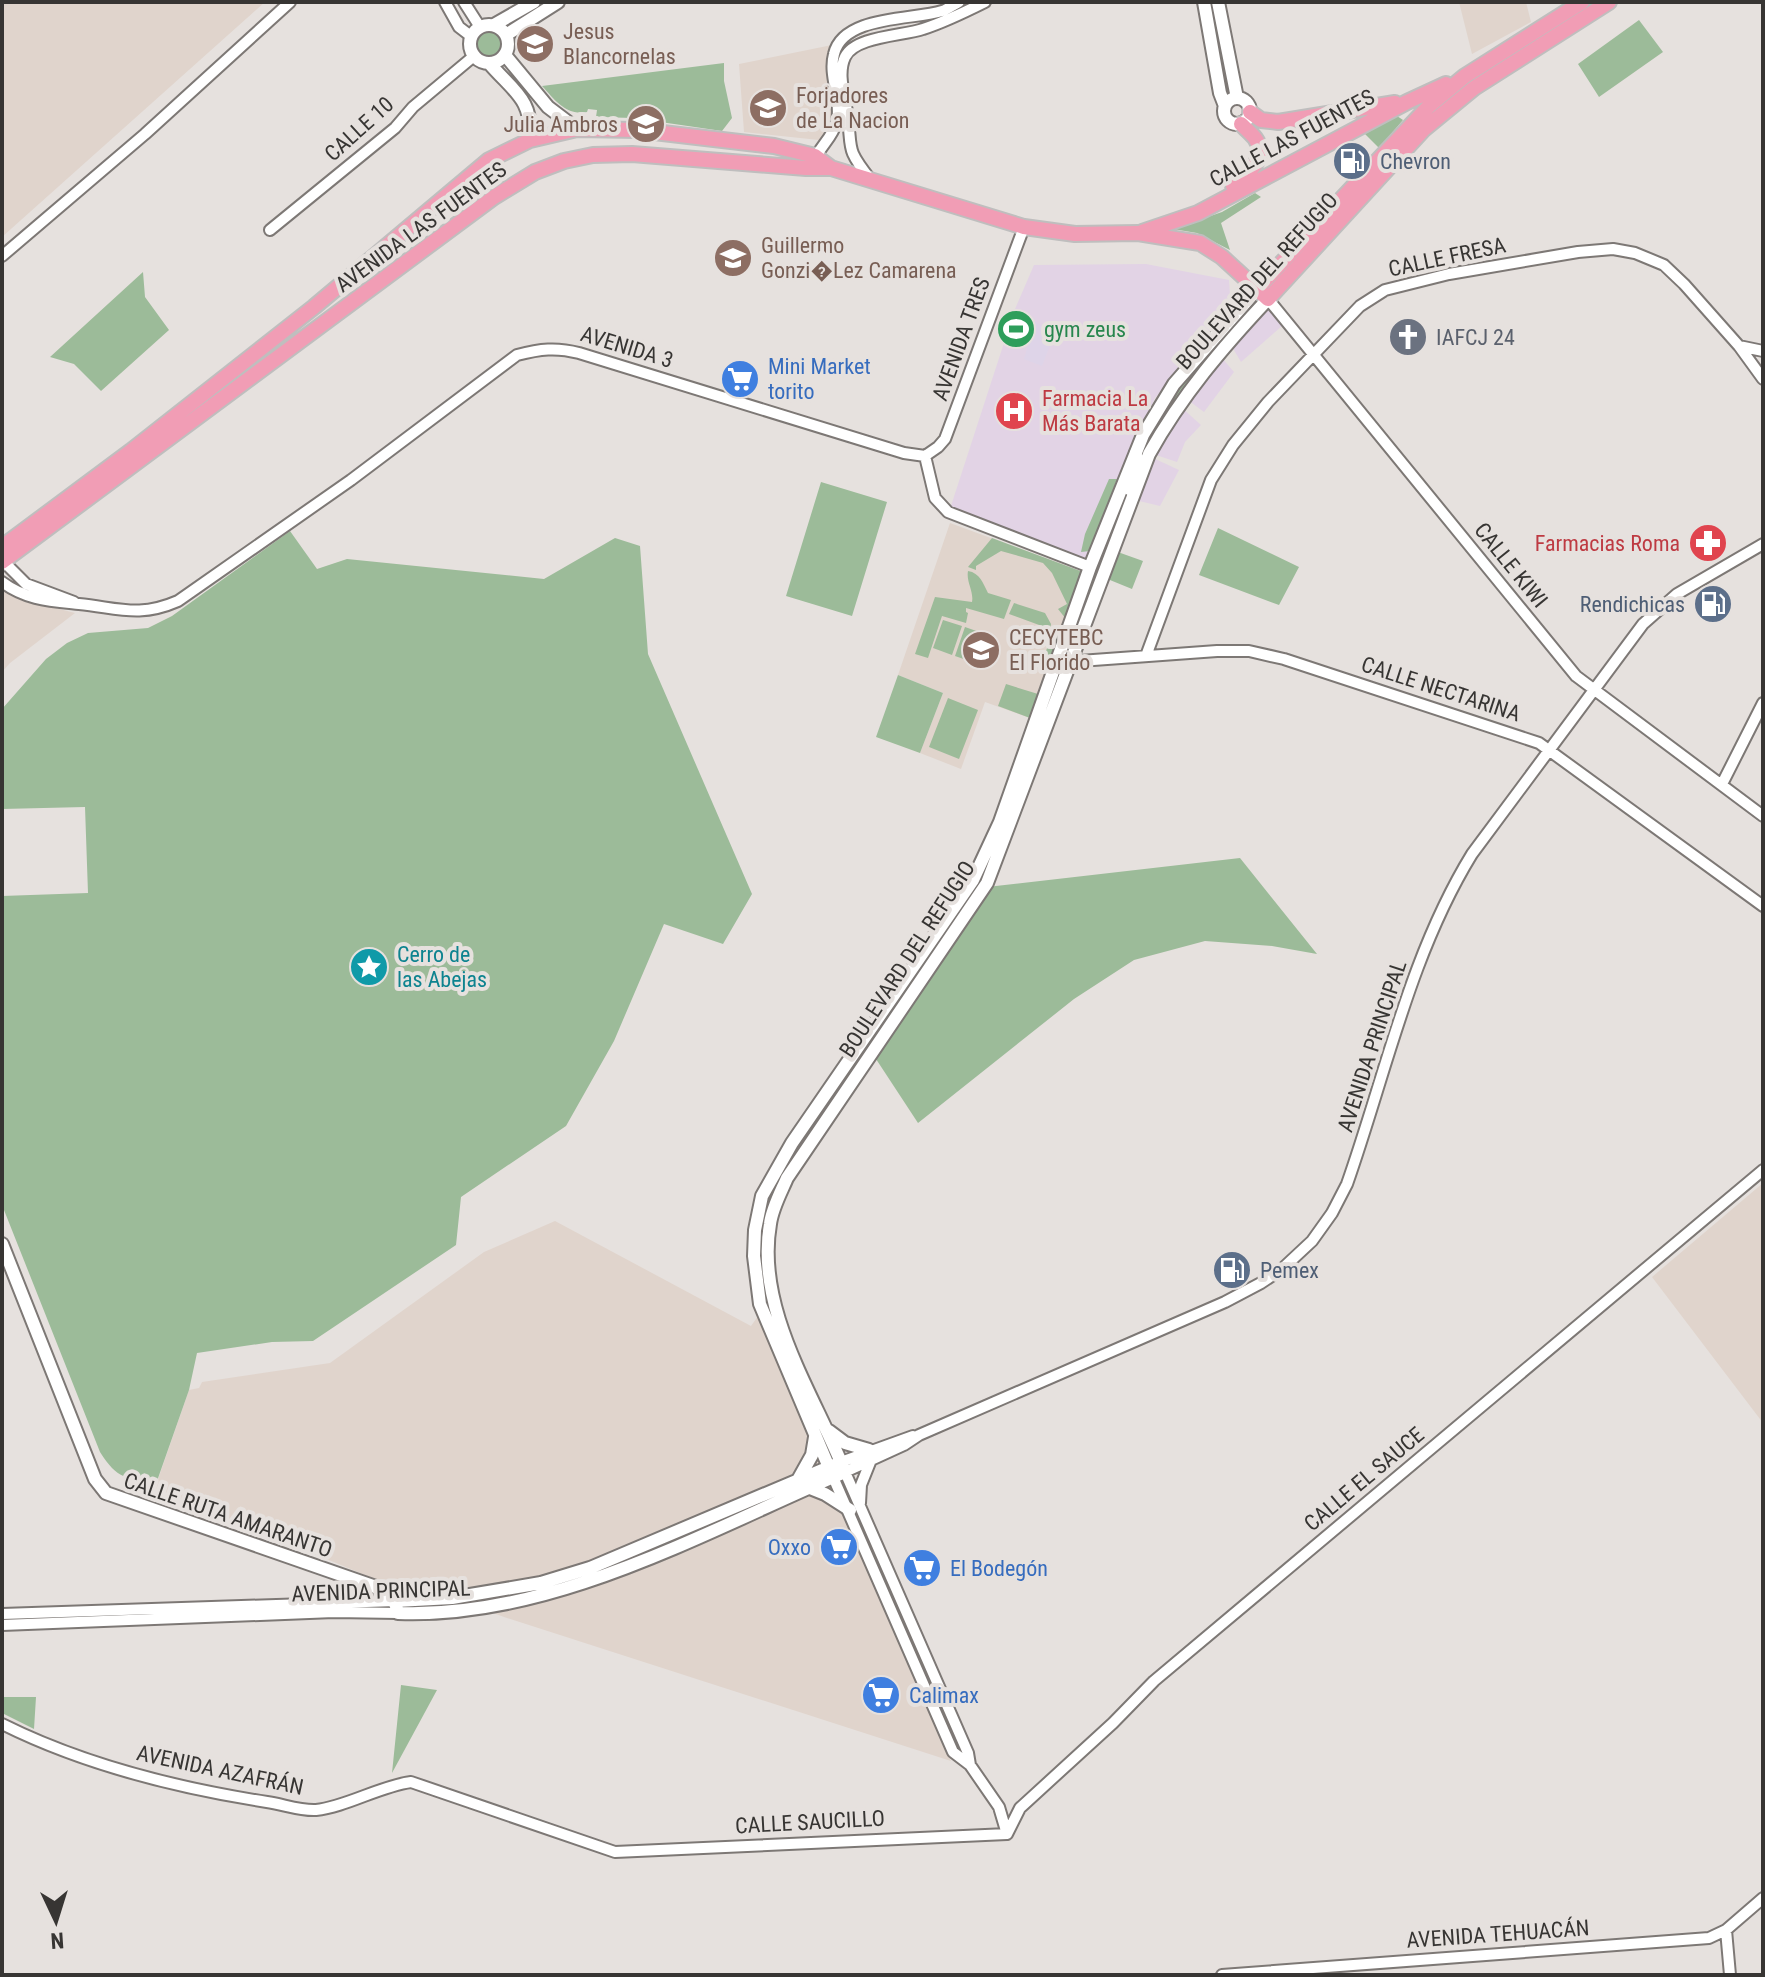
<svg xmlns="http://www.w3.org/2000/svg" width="1765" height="1977" font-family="'Roboto Condensed',sans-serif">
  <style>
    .commercial { fill: #e2d3e5 }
    .built { fill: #e0d4cc }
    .medical { fill: #ded4e8 }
    .green { fill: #9cbb99 }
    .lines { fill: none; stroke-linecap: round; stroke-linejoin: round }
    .tertiary-casing { stroke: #7d7875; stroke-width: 14 }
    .secondary-casing { stroke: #7d7875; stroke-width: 16 }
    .primary-casing { stroke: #bfbebe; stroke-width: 18 }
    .tertiary { stroke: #fff; stroke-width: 10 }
    .secondary { stroke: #fff; stroke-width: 12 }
    .primary { stroke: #f19db5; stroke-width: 14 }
    .labels { text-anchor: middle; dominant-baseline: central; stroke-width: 8; stroke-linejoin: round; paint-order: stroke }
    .education-label { font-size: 22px; fill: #785e54; stroke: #e6e1de; text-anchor: start }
    .street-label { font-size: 22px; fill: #373533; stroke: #e6e1de }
    .service-label { font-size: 22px; fill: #4e5e75; stroke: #e6e1de; text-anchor: start }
    .leisure-label { font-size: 22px; fill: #27864d; stroke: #e6e1de; text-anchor: start }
    .worship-label { font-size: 22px; fill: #5b616d; stroke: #e6e1de; text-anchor: start }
    .shop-label { font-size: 22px; fill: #366cbe; stroke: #e6e1de; text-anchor: start }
    .health-label { font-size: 22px; fill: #be3a42; stroke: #e6e1de; text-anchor: start }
    .culture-label { font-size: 22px; fill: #0d838f; stroke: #e6e1de; text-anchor: start }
  </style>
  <rect width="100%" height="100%" fill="#e6e1de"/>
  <path class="commercial" d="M1146 264 1229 280 1231 309 1155 398 1087 564 949 512 1015 309 1034 265Z
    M1268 309 1283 325 1241 362 1231 345Z
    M1222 358 1234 372 1204 412 1188 400Z
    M1181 407 1201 425 1185 442 1177 462 1153 454Z
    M1151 457 1179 470 1160 506 1135 500Z"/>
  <path class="built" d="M2 2H265L2 237Z
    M1459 2H1526L1531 22 1472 54Z
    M832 45 828 66 834 110 832 131 819 140 744 132 739 64Z
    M950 523 1083 572 1030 718 985 702 961 769 920 753 943 693 898 675Z
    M2 588 32 602 75 613 10 663 2 672Z
    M1763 1183V1423L1652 1277Z
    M555 1221 751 1326 766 1305 831 1488 951 1761 504 1617 432 1590 406 1592 155 1488 189 1390 199 1388 202 1382 330 1363 484 1252Z"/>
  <path class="medical" d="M1035 321 1054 335 1042 366 1024 359Z
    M1008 399 1026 408 1021 422 1001 413Z"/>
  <path class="green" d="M1639 20 1663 52 1599 97 1578 64Z
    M476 44a14 14 0 1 1 28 0a14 14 0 1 1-28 0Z
    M724 63V81L732 118 722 131 633 118 596 117 597 110 588 109 587 112C566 116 555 100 542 86Z
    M1397 116 1403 120 1379 148 1363 132Z
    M1255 193 1261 197 1221 223 1230 250 1197 233 1173 229 1222 212Z
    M143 272 145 297 169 330 101 391 74 364 50 357Z
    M1258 293 1263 296 1168 413 1073 650 1064 646 1138 456 1167 402Z
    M1109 479H1117L1090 551 1081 552 1085 534Z
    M821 482 887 502 852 616 786 596Z
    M1218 528 1299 567 1279 605 1199 575Z
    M290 531 317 569 347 559 544 579 615 538 640 546 648 654 752 894 723 944 664 924 614 1041 566 1126 461 1197 456 1245 313 1341 272 1342 197 1353 189 1390 157 1481C125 1478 118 1480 100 1452L2 1205V896L88 893 85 807 2 809V709L46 659 67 643 88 633 148 628 172 616Z
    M992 538 1083 572 1066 619 1058 609 1067 604 1052 573 1043 563 1001 551 976 566V570L968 567Z
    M1115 551 1143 561 1132 589 1105 578Z
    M968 571C980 573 983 583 988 593L1011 600 1004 619 966 608V612L968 613 966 623 942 616 928 658 915 654 935 597 972 602C974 591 966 582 968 571Z
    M1014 603 1045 613 1051 624 1050 629 1009 614Z
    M943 620 962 626 952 655 933 648Z
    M1056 625 1063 627 1047 672 1039 669Z
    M965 627 985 634 975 663 955 656Z
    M898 675 943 693 920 753 876 737Z
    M1006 684 1038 694 1030 718 998 706Z
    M948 698 978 710 959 759 929 747Z
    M1240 858 1317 954 1272 946 1205 941 1134 960 1074 999 918 1123 876 1059 987 887Z
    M401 1685 437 1690 392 1773Z
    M2 1697H36L34 1729 2 1713Z"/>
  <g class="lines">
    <g class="tertiary-casing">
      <path id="tertiary" d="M445 2 459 27 472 37
        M464 2 480 27
        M814 163C817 148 832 140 837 121 842 100 828 76 834 54 843 15 914 20 942 11 948 9 953 5 959 2
        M870 179C844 146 853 150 847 112 845 95 837 74 845 57 855 36 903 36 923 29 945 22 965 12 985 2
        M270 230 395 128 413 107 474 56
        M2 256 145 134 290 2
        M1268 299 1576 676 1763 816
        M1739 346 1763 351
        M925 456 938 447 945 439 1024 227
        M925 456 935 498 948 512 1090 567
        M1129 490 1140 461 1135 453
        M2 560 26 584 74 602
        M2 582C26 600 50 601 79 604 119 608 139 618 178 601L351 480 517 355C540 349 556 347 579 353L904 453 925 456
        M1146 656 1211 480 1233 445 1268 402 1360 306 1385 290 1449 274 1578 252 1613 249 1635 253 1664 265 1684 284 1739 346 1763 379
        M1066 662 1217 651H1249L1284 659 1539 743 1763 906
        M1722 784 1763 703
        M841 1462 913 1436
        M833 1477 953 1752 970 1765
        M860 1503 861 1485 871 1460
        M2 1614 396 1601
        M2 1625 334 1612 398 1613
        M2 1724C84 1765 177 1788 267 1802 282 1804 301 1811 316 1810 346 1807 380 1786 411 1782L615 1852 1007 1834
        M1007 1834 999 1807 970 1765 968 1753 845 1472 904 1445 919 1435 1225 1302 1261 1283 1282 1269 1312 1241 1332 1213 1347 1184C1386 1073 1410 955 1472 854L1643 624 1677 594 1763 544
        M1007 1834 1020 1808 1113 1723 1154 1681 1763 1170
        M1726 1930 1730 1975
        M1222 1975 1709 1938 1726 1930 1763 1898"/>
    </g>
    <g class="secondary-casing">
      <path id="secondary" d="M1204 2 1220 93 1225 106
        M1218 2 1237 98
        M494 25 534 2
        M470 44a19 19 0 1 1 38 0a19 19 0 1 1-38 0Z
        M506 35 558 2
        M505 55 548 107 577 129
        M489 63C514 92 533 99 530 140
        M1224 111a13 13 0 1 1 26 0a13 13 0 1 1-26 0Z
        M2 1244 95 1479 106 1493 373 1586C387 1593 395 1597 398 1613 553 1619 706 1531 845 1472 814 1394 755 1310 770 1224 772 1208 781 1192 787 1178L987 883 1149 454C1182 395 1223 347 1268 299
        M829 1431 845 1443 869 1450
        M833 1477 760 1304 754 1256 755 1230 762 1196 792 1143 973 880 1000 822 1090 567 1143 435 1174 384 1258 288
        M798 1480 812 1455 815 1437
        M810 1488 825 1494 850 1510
        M396 1601 452 1598 541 1583 590 1568 834 1465"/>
    </g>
    <g class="primary-casing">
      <path id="primary" d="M1250 112 1261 120 1278 122 1395 103
        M1233 186C1247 176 1269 157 1255 138 1251 133 1245 128 1241 124
        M1142 232 1198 213 1407 102 1446 84
        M1258 288 1430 105 1465 76 1582 2
        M2 547 131 451 314 307 489 160 530 140 577 129 637 130 774 146 815 156 831 168
        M2 562 494 197 535 172 564 161 593 155 632 154 806 168H831L1024 227 1075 234 1138 233 1200 243 1222 257 1268 299 1424 129 1474 88 1609 2"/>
    </g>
    <use href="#tertiary" class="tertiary"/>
    <use href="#secondary" class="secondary"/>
    <use href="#primary" class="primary"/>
  </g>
  <defs>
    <g id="school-disc" transform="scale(2)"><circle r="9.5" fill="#8d6e63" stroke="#e6e1de"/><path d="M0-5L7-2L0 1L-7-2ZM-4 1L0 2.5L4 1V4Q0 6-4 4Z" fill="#fff"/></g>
    <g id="fuel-disc" transform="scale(2)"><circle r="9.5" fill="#5c6f8a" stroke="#e6e1de"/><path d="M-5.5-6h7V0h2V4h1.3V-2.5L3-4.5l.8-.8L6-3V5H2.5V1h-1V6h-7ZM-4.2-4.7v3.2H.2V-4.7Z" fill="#fff"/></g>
    <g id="stadium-disc" transform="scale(2)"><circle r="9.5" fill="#2e9e5b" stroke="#e6e1de"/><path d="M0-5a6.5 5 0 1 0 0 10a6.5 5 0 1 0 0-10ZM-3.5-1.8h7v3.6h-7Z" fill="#fff"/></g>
    <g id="church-disc" transform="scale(2)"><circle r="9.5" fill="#6b7280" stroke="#e6e1de"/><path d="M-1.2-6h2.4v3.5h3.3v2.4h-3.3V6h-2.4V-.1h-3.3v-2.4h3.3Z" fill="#fff"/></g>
    <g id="supermarket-disc" transform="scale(2)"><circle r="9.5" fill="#3f7fe0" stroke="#e6e1de"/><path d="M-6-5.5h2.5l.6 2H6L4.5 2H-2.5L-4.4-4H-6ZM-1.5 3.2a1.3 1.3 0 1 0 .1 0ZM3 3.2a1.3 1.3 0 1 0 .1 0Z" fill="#fff"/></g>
    <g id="hospital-disc" transform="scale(2)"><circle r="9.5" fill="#e0444e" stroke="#e6e1de"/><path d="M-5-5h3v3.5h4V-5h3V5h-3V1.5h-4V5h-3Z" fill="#fff"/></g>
    <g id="pharmacy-disc" transform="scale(2)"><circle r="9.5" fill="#e0444e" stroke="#e6e1de"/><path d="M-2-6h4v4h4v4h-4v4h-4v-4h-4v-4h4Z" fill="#fff"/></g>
    <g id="sight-disc" transform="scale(2)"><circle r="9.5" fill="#0f9aa8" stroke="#e6e1de"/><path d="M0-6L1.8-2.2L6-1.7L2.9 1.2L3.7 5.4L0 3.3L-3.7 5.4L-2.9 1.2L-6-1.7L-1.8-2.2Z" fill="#fff"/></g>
  </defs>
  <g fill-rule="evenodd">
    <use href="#school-disc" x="535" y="44"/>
    <use href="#school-disc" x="768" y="108"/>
    <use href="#school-disc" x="646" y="124"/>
    <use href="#fuel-disc" x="1352" y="161"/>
    <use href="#school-disc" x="733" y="258"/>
    <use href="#stadium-disc" x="1016" y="329"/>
    <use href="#church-disc" x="1408" y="337"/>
    <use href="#supermarket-disc" x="740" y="379"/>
    <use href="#hospital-disc" x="1014" y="411"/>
    <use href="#pharmacy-disc" x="1708" y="543"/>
    <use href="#fuel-disc" x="1713" y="604"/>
    <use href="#school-disc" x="981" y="650"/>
    <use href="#sight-disc" x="369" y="967"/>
    <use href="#fuel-disc" x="1232" y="1270"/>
    <use href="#supermarket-disc" x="839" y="1547"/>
    <use href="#supermarket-disc" x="922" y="1568"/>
    <use href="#supermarket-disc" x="881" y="1695"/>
  </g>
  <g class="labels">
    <g class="education-label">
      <text x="563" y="31">Jesus<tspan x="563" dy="25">Blancornelas</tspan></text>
      <text x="796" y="95">Forjadores<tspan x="796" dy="25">de La Nacion</tspan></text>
      <text x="618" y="124" text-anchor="end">Julia Ambros</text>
      <text x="761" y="245">Guillermo<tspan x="761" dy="25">Gonzi�Lez Camarena</tspan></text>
      <text x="1009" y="637">CECYTEBC<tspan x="1009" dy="25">El Florido</tspan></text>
    </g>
    <g class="street-label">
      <text transform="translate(359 129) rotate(-42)">CALLE 10</text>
      <text transform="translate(1292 138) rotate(-28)">CALLE LAS FUENTES</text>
      <text transform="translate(421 227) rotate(-36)">AVENIDA LAS FUENTES</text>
      <text transform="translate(1447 257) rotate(-12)">CALLE FRESA</text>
      <text transform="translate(1257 281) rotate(-48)">BOULEVARD DEL REFUGIO</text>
      <text transform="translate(961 339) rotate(-70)">AVENIDA TRES</text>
      <text transform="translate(627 347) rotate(17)">AVENIDA 3</text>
      <text transform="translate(1511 565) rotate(51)">CALLE KIWI</text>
      <text transform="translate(1441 689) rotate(18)">CALLE NECTARINA</text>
      <text transform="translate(907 959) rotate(-57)">BOULEVARD DEL REFUGIO</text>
      <text transform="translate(1372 1046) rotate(-72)">AVENIDA PRINCIPAL</text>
      <text transform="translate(1364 1479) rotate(-40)">CALLE EL SAUCE</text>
      <text transform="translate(228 1515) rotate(19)">CALLE RUTA AMARANTO</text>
      <text transform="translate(381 1591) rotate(-2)">AVENIDA PRINCIPAL</text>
      <text transform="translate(220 1770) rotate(12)">AVENIDA AZAFRÁN</text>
      <text transform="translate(810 1822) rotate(-3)">CALLE SAUCILLO</text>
      <text transform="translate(1498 1934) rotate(-4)">AVENIDA TEHUACÁN</text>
    </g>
    <g class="service-label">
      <text x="1380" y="161">Chevron</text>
      <text x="1685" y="604" text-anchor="end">Rendichicas</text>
      <text x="1260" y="1270">Pemex</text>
    </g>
    <g class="leisure-label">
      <text x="1044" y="329">gym zeus</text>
    </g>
    <g class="worship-label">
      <text x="1436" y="337">IAFCJ 24</text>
    </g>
    <g class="shop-label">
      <text x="768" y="366">Mini Market<tspan x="768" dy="25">torito</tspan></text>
      <text x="811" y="1547" text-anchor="end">Oxxo</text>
      <text x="950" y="1568">El Bodegón</text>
      <text x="909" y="1695">Calimax</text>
    </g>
    <g class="health-label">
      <text x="1042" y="398">Farmacia La<tspan x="1042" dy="25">Más Barata</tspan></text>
      <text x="1680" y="543" text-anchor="end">Farmacias Roma</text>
    </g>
    <g class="culture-label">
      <text x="397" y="954">Cerro de<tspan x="397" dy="25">las Abejas</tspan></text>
    </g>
  </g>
  <rect width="1765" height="1977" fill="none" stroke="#373533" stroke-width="8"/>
  <g transform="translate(56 1921) rotate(176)" stroke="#e6e1de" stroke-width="6" paint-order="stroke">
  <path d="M0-6L14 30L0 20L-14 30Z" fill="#373533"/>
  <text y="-12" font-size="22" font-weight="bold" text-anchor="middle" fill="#373533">N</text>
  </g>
</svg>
